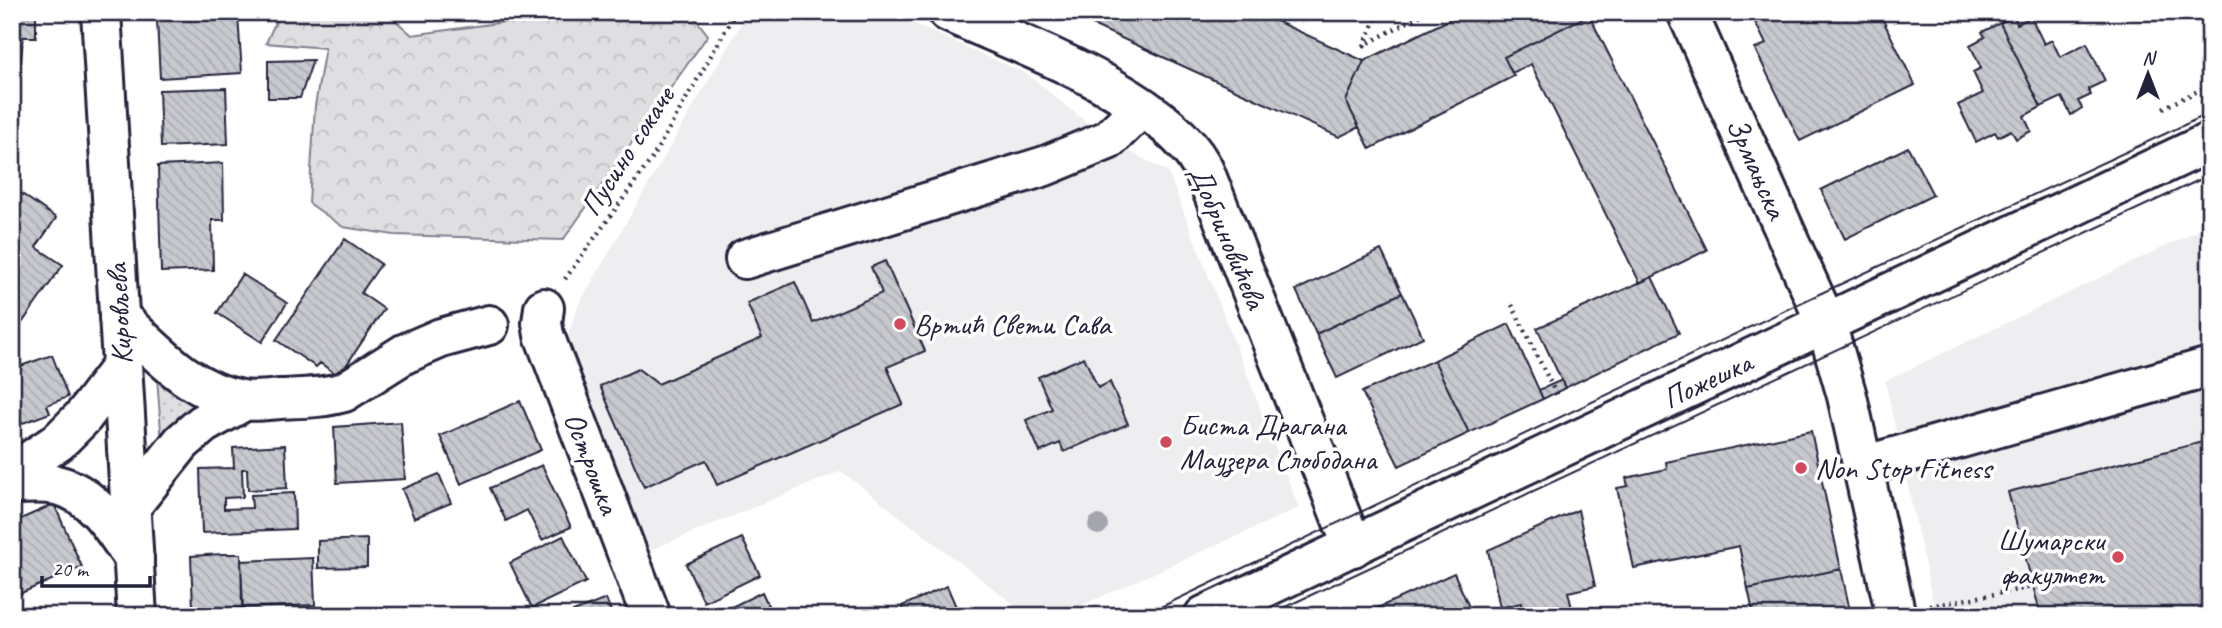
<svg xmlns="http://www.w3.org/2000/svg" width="2222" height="628" font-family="Caveat,sans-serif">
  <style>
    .built { fill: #eeeef1 }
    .grass { fill: url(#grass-dots); stroke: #80808e; stroke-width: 2 }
    .forest { fill: url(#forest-crowns); stroke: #80808e; stroke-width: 2 }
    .building { fill: url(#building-back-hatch); stroke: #22223b; stroke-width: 2 }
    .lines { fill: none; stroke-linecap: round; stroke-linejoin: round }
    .minor-casing { stroke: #22223b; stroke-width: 44 }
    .major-casing { stroke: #22223b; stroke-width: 44 }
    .path { stroke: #22223b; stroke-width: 4.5; stroke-dasharray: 2 5; stroke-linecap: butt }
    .minor { stroke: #fff; stroke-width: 38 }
    .major { stroke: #fff; stroke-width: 38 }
    .tram { stroke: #22223b; stroke-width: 2 }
    .tree { fill: #a5a5af }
    .poi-dot { fill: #d1495b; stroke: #fff; stroke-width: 2.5 }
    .labels { text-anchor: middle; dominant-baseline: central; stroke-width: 7; stroke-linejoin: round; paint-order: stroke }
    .street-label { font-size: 30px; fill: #22223b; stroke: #fff }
    .poi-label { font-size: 30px; fill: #22223b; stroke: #fff; text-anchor: start }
  </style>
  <defs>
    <pattern id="grass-dots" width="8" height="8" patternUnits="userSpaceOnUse" patternTransform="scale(1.75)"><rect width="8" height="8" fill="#dfdfe2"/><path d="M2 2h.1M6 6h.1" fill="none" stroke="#bfbfc3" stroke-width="1.8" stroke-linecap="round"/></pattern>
    <pattern id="forest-crowns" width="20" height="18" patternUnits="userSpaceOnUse" patternTransform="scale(1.75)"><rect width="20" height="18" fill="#dfdfe2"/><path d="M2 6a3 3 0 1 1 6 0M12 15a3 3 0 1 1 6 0" fill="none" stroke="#bfbfc3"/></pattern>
    <pattern id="building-back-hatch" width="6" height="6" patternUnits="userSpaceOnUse" patternTransform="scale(1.75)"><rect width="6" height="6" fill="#c8c8cf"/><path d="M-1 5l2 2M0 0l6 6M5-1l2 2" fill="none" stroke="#acacb3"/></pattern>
  </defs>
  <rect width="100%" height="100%" fill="#fff"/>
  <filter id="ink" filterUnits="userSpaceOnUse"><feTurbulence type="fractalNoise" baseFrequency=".0143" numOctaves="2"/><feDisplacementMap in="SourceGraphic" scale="14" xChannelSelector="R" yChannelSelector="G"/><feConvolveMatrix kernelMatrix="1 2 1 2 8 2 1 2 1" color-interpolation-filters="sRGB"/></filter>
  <g filter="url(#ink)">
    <path class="built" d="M748 12H887L1027 74 1108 140 1168 172 1299 508 1058 616H1029L841 471 629 559 566 341 578 306Z
      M2210 225V616H1936L1885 381Z"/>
    <path class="grass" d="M156 364 214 406 162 444Z"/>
    <path class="forest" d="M280 12H386L412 35 576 12H690L708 35 563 240 394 235 343 227 309 203 315 106 325 48 266 43Z"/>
    <path class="building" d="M12 12H36V37H23L21 62 12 61Z
      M1064 12H1256L1364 61 1346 101 1359 127 1339 137Z
      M1465 12H1588L1589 15 1504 57 1514 76 1370 149 1346 101 1364 61Z
      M1750 12H1879L1915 85 1800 141 1755 49 1766 44Z
      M1589 15 1707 250 1640 283 1531 64 1512 73 1504 57Z
      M238 16 242 73 160 78 157 20Z
      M2014 16 2017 24 2031 17 2044 44 2052 40 2060 57 2087 43 2105 81 2088 89 2091 95 2078 101 2082 108 2071 115 2062 97 2041 107 2000 23Z
      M2000 23 2041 107 2024 116 2031 131 2016 139 2011 130 1998 137 1995 132 1976 142 1958 105 1983 93 1973 72 1981 68 1970 45 1985 37 1982 32Z
      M313 60 300 98H268V61Z
      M226 88 228 144 161 147 159 90Z
      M1908 147 1933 195 1845 239 1821 190Z
      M223 163 224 220H212L213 270 161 272 158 166Z
      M12 187 56 218 36 247 63 265 12 337Z
      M345 239 381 264 361 293 384 309 339 376 320 363 316 367 276 340Z
      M1381 250 1402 293 1316 334 1296 290Z
      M885 261 925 351 887 367 903 404 717 485 706 460 644 487 600 386 638 369 658 384 762 338 747 303 795 282 813 323 882 293 871 267Z
      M242 274 287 303 262 342 217 313Z
      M1652 277 1679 333 1565 388 1537 328Z
      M1402 293 1423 337 1337 378 1316 334Z
      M1509 324 1543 399 1469 433 1434 360Z
      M52 355 68 397 47 405 50 413 12 427V369Z
      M1084 357 1098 388 1110 382 1128 424 1064 452 1060 443 1040 452 1026 420 1052 409 1038 377Z
      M1434 360 1469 433 1399 466 1362 392Z
      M1562 380 1565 388 1543 399 1539 390Z
      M520 401 541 450 461 484 440 436Z
      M401 422 405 479 337 483 334 427Z
      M1811 431 1841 569 1748 589 1739 546 1634 568 1617 488 1628 486 1626 478 1667 469 1666 462Z
      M2210 440V616H2041L2008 492Z
      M285 445 287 488 248 490 247 469H242L243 497 224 498V509L252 508 251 495 294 493 295 529 202 533 200 469 234 468 233 448Z
      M542 465 571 527 542 540 527 510 506 521 490 488Z
      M439 474 451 503 414 518 402 489Z
      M54 504 82 567 12 597V523Z
      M1578 510 1595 586 1568 592 1574 616H1523L1521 603 1500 608 1488 550Z
      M563 536 586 582 532 608 510 563Z
      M742 538 760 575 704 602 686 564Z
      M367 539V567L318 568V541Z
      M223 554H241L242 608 193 609 191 556Z
      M313 558 315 605 243 608 241 561Z
      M1841 569 1851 616H1754L1748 589Z
      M1454 573 1473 616H1360Z
      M947 586 960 616H906L902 606Z
      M762 592 773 616H713Z
      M606 599 613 616H563Z"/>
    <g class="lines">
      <g class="minor-casing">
        <path id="minor" d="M948 12C1020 45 1162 95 1201 165 1206 173 1208 182 1212 190L1353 547
          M1687 12 1826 323 1847 396 1896 616
          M745 259 1045 166 1108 140 1142 107
          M544 308 542 323 544 335 651 616
          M119 317C156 351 190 392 242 400 254 402 268 400 280 399 302 398 323 398 344 392L404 354 441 338 489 325
          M1863 466 2210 367
          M12 473 58 442 83 417 122 366
          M12 484C27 484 42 482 56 485 94 493 114 530 134 559
          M131 506 182 442 203 424 244 401"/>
      </g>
      <g class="major-casing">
        <path id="major" d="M101 12 137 616
          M1204 616 2210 142"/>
      </g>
      <path class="path" d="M1363 46 1426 12
        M1364 46 1379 12
        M12 83 20 85
        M2163 108 2210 85
        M565 279 651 160 736 12
        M1512 305 1557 396
        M1930 606 2033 587"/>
      <use href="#minor" class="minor"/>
      <use href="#major" class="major"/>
      <path class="tram" d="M1142 616 1815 296 2210 113
        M1266 616 2210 175"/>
    </g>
    <circle class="tree" cx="1098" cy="525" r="10"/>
  </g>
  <g class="poi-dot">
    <circle cx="900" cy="324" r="7"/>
    <circle cx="1166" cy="442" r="7"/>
    <circle cx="1801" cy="468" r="7"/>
    <circle cx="2118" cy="557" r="7"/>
  </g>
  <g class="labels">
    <g class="street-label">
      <text transform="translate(627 151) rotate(-57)">Пусино сокаче</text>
      <text transform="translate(1757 168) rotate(66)">Зрмањска</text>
      <text transform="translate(1228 237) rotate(67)">Добриновићева</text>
      <text transform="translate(119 314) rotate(-93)">Кировљева</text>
      <text transform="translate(1707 380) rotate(-25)">Пожешка</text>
      <text transform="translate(592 463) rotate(69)">Острошка</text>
    </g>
    <g class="poi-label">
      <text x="914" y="324">Вртић Свети Сава</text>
      <text x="1180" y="425">Биста Драгана<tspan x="1180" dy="34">Маузера Слободана</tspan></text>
      <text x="1815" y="468">Non Stop Fitness</text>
      <text x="2104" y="540" text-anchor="end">Шумарски<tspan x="2104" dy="34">факултет</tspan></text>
    </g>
  </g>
  <rect width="2222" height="628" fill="none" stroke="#fff" stroke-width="42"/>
  <rect x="21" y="21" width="2180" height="586" fill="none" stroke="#22223b" stroke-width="2.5" filter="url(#ink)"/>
  <g transform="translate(2148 74)" stroke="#ffffff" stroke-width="5" paint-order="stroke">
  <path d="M0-5L12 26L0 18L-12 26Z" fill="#22223b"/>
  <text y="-10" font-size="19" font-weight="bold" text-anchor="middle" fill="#22223b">N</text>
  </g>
  <path d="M42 576v10h108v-10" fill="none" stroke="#22223b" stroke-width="3.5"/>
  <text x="52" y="576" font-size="21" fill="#22223b" stroke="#ffffff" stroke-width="5" paint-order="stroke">20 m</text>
</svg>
